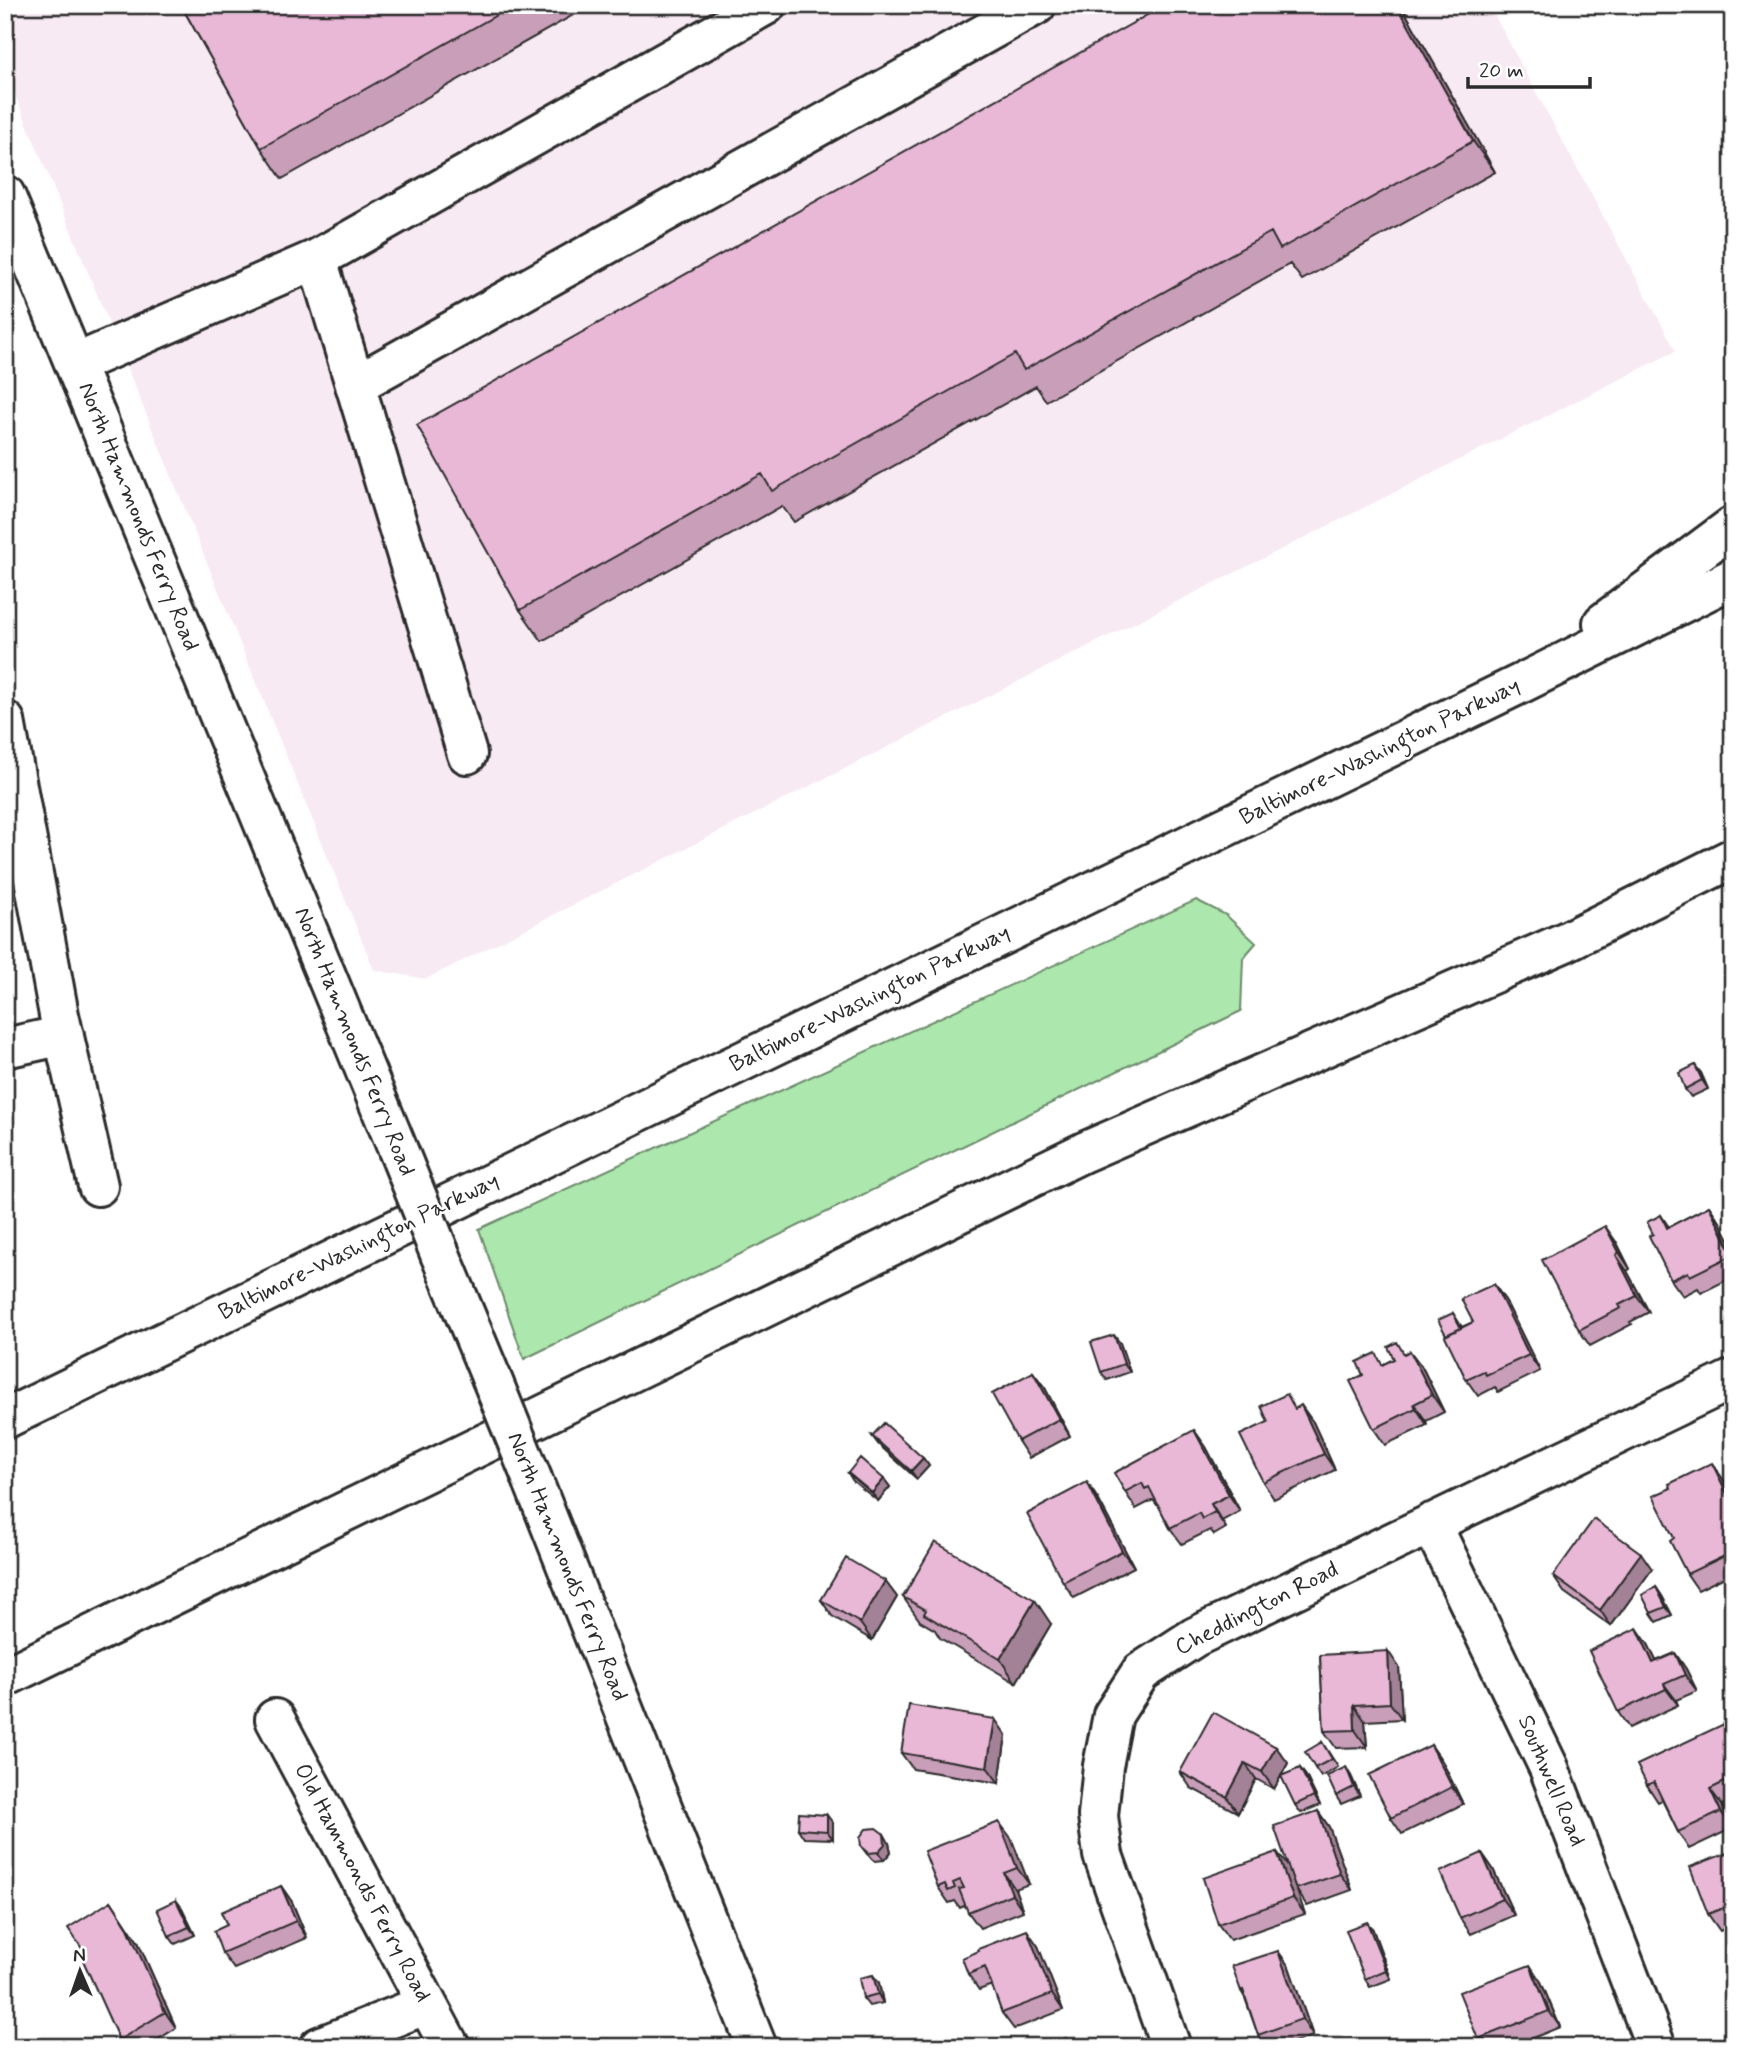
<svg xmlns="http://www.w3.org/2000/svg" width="1738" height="2052" font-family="Mynerve,sans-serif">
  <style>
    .built { fill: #f8eaf3 }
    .green { fill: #ace7ad; stroke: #6c896c; stroke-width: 2 }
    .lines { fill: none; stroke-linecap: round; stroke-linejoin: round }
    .minor-casing { stroke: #2b2b2b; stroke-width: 44 }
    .highway-casing { stroke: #2b2b2b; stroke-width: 44 }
    .minor { stroke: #fff; stroke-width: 38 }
    .highway { stroke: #fff; stroke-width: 38 }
    .minor-bridge-casing { stroke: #2b2b2b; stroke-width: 44; stroke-linecap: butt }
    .minor-bridge { stroke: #fff; stroke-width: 38 }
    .wall { fill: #c89eb9; stroke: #2b2b2b; stroke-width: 2 }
    .shaded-wall { fill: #a38196; stroke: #2b2b2b; stroke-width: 2 }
    .building { fill: #e9b8d7; stroke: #2b2b2b; stroke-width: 2 }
    .labels { text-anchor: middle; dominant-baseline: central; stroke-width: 5; stroke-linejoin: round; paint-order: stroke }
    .street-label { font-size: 23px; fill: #2b2b2b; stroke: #fff }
  </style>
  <rect width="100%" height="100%" fill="#fff"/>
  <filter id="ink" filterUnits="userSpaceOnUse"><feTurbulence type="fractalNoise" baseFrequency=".0143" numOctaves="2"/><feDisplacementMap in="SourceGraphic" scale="14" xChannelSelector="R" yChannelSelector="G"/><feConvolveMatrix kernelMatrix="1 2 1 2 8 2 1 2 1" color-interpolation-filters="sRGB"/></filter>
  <g filter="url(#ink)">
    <path class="built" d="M5 5H1489L1676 351 426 979 374 970 5 70Z"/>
    <path class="green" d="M1196 900 1226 915 1256 943 1243 958 1241 1011 524 1359 479 1229Z"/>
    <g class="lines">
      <g class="minor-casing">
        <path id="minor" d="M5 195 398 1150
          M317 259 467 754
          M75 364 317 259 766 5
          M355 385 1036 5
          M5 721 59 1015 98 1186
          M5 1048 64 1035
          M440 1254 491 1377
          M533 1481 757 2047
          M1431 1523 1549 1768 1656 2047
          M275 1719 450 2047
          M319 2047 427 2004
          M1171 2047 1103 1855 1098 1816 1103 1766 1113 1715 1141 1672 1195 1637 1733 1379"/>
      </g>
      <g class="highway-casing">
        <path id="highway" d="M1603 623 1733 526
          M5 1419 1524 682 1733 578
          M5 1677 1084 1152 1565 942 1733 858"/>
      </g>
      <use href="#minor" class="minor"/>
      <use href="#highway" class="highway"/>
      <g class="minor-bridge-casing">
        <path id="minor-bridge" d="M398 1150 440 1254
          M491 1377 533 1481"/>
      </g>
      <use href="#minor-bridge" class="minor-bridge"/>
    </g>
    <path class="wall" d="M181 5H591L282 179 261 148Z
      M1165 5H1401L1495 172 1302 280 1290 264 1046 401 1036 386 794 522 782 506 542 641 520 610Z
      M1701 1073 1708 1089 1691 1097 1685 1089Z
      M1709 1206 1720 1222 1733 1247V1277L1701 1293 1698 1288 1683 1296 1671 1280 1653 1234 1661 1215 1669 1227Z
      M1617 1243 1630 1269 1627 1271 1649 1312 1630 1322 1632 1324 1590 1346 1579 1330Z
      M1505 1300 1540 1371 1498 1392 1495 1387 1478 1396 1466 1379 1446 1335 1453 1313 1462 1327 1473 1322Z
      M1120 1343 1130 1372 1107 1380 1101 1372Z
      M1405 1353 1422 1367 1444 1412 1426 1421 1427 1425 1385 1445 1374 1429 1363 1375Z
      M1033 1372 1045 1388 1070 1436 1029 1458 1018 1441Z
      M1297 1408 1313 1422 1335 1470 1274 1499 1263 1482Z
      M1194 1430 1206 1447 1240 1511 1222 1521 1226 1528 1214 1535 1210 1530 1182 1544 1170 1528 1158 1504 1157 1505 1153 1500 1136 1509 1125 1492Z
      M872 1436 923 1458 929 1466 917 1479 878 1444Z
      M848 1473 884 1479 890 1487 878 1501 853 1481Z
      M1723 1479 1733 1499V1573L1698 1590 1687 1574Z
      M1098 1499 1134 1567 1074 1598 1063 1582Z
      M1652 1569 1611 1626 1564 1592 1553 1576Z
      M885 1581 897 1597 872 1640 832 1616 821 1600Z
      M1656 1587 1662 1596 1672 1615 1657 1622 1651 1613Z
      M903 1597 1051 1624 1016 1683 940 1638 935 1630 920 1621Z
      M1648 1644 1656 1661 1675 1653 1686 1669 1697 1691 1676 1700 1678 1705 1629 1728 1618 1712Z
      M1320 1655 1399 1667 1402 1719 1365 1721 1367 1747 1336 1748 1324 1731Z
      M1733 1733V1800L1722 1805 1733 1828 1689 1849 1678 1832 1662 1800 1658 1802 1647 1785Z
      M1006 1735 999 1783 913 1769 901 1753Z
      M1322 1742 1338 1767 1321 1777 1315 1768Z
      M1431 1745 1442 1761 1463 1804 1402 1834 1391 1818Z
      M1276 1747 1288 1763 1274 1789 1256 1779 1238 1813 1191 1788 1180 1772Z
      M1300 1768 1306 1776 1320 1805 1301 1813 1295 1805Z
      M1351 1776 1360 1796 1341 1804 1336 1796Z
      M1318 1811 1329 1827 1352 1890 1307 1906 1296 1889 1291 1877 1305 1914 1230 1940 1218 1924 1277 1852 1288 1868Z
      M833 1823V1839L804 1838 798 1829Z
      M884 1834 889 1843 891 1852 884 1860 875 1861 867 1854 861 1846Z
      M1011 1838 1029 1884 1015 1889 1023 1911 980 1928 968 1912 966 1905 960 1908 955 1901 949 1903 938 1887Z
      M1733 1847V1925L1720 1931 1708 1914 1730 1852Z
      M1482 1853 1493 1869 1514 1915 1471 1934 1460 1918Z
      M281 1886 292 1902 307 1938 234 1969 222 1953 227 1925Z
      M176 1900 182 1908 195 1935 175 1944 169 1936Z
      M111 1901 138 1942 176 2028 146 2047H123L119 2040 85 1953Z
      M1373 1930 1391 1979 1370 1987 1365 1979Z
      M1038 1946 1063 2010 1014 2029 1002 2013 992 1985 979 1990 968 1974Z
      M1278 1951 1289 1967 1313 2036 1281 2047H1267L1258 2035 1245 1998 1241 1991Z
      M1541 1982 1560 2027 1511 2047H1483L1478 2039Z
      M879 1983 883 2003 869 2006 863 1998Z"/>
    <path class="shaded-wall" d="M1397 5H1401L1495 172 1473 141Z
      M1695 1065 1701 1073 1708 1089 1702 1080Z
      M1709 1206 1720 1222 1733 1247V1253Z
      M1605 1226 1617 1243 1630 1269 1619 1252Z
      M1616 1255 1627 1271 1649 1312 1637 1296Z
      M1494 1284 1505 1300 1540 1371 1529 1355Z
      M1114 1335 1120 1343 1130 1372 1124 1364Z
      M1410 1351 1422 1367 1444 1412 1432 1395Z
      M1033 1372 1045 1388 1070 1436 1059 1419Z
      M1414 1404 1426 1421 1427 1425 1416 1408Z
      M1301 1405 1313 1422 1335 1470 1324 1454Z
      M1194 1430 1206 1447 1240 1511 1229 1495Z
      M923 1458 929 1466 917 1479 911 1471Z
      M1712 1463 1723 1479 1733 1499V1506Z
      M884 1479 890 1487 878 1501 872 1493Z
      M1087 1482 1098 1499 1134 1567 1122 1551Z
      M1211 1504 1222 1521 1226 1528 1215 1512Z
      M1641 1553 1652 1569 1611 1626 1600 1610Z
      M885 1581 897 1597 872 1640 860 1623Z
      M1656 1587 1662 1596 1672 1615 1666 1607Z
      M1035 1600 1051 1624 1016 1683 1000 1659Z
      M1637 1628 1648 1644 1665 1679 1653 1663Z
      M1388 1651 1399 1667 1402 1719 1390 1703Z
      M1675 1653 1686 1669 1697 1691 1685 1675Z
      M1664 1684 1676 1700 1678 1705 1666 1689Z
      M1354 1705 1365 1721 1367 1747 1355 1730Z
      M995 1719 1006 1735 999 1783 987 1767Z
      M1431 1745 1442 1761 1463 1804 1452 1787Z
      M1276 1747 1288 1763 1274 1789 1262 1772Z
      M1245 1763 1256 1779 1238 1813 1227 1797Z
      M1346 1767 1351 1776 1360 1796 1354 1787Z
      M1300 1768 1306 1776 1320 1805 1314 1796Z
      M1710 1789 1722 1805 1733 1828 1721 1812Z
      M1318 1811 1329 1827 1352 1890 1340 1874Z
      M827 1815 833 1823V1839L827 1831Z
      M999 1822 1011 1838 1029 1884 1017 1868Z
      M884 1834 889 1843 891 1852 884 1860 878 1852Z
      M1277 1852 1289 1868 1305 1914 1293 1898Z
      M1482 1853 1493 1869 1514 1915 1502 1899Z
      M1004 1873 1015 1889 1023 1911 1012 1894Z
      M281 1886 292 1902 307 1938 296 1921Z
      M176 1900 182 1908 195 1935 189 1927Z
      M111 1901 138 1942 176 2028 165 2012Z
      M1367 1922 1373 1930 1391 1979 1386 1970Z
      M1027 1930 1038 1946 1063 2010 1052 1994Z
      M1278 1951 1289 1967 1313 2036 1302 2019Z
      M1530 1965 1541 1982 1560 2027 1549 2011Z
      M873 1975 879 1983 883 2003 878 1994Z"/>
    <path class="building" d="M181 5H514L261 148Z
      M1165 5H1397L1473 141 1280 249 1271 232 1024 370 1015 354 772 491 762 474 520 610 417 425Z
      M1695 1065 1702 1080 1685 1089 1679 1073Z
      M1709 1206 1733 1255 1690 1276 1688 1272 1671 1280 1649 1236 1653 1234 1647 1222 1661 1215 1667 1228Z
      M1605 1226 1619 1252 1616 1255 1637 1296 1619 1305 1621 1308 1579 1330 1542 1260Z
      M1494 1284 1529 1355 1486 1375 1484 1371 1466 1379 1445 1336 1473 1322 1461 1299Z
      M1453 1313 1461 1328 1446 1335 1438 1320Z
      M1114 1335 1124 1364 1101 1372 1091 1342Z
      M1397 1342 1404 1354 1410 1351 1432 1395 1414 1404 1416 1408 1374 1429 1350 1381 1363 1375 1357 1362 1376 1353 1382 1365 1394 1359 1388 1347Z
      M1033 1372 1059 1419 1018 1441 992 1394Z
      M1287 1394 1295 1409 1301 1405 1324 1454 1263 1482 1240 1435 1268 1422 1261 1406Z
      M884 1423 923 1458 911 1471 872 1436Z
      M1194 1430 1229 1495 1211 1504 1215 1512 1202 1519 1199 1513 1170 1528 1149 1487 1145 1489 1142 1483 1125 1492 1114 1473Z
      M860 1458 884 1479 872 1493 848 1473Z
      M1712 1463 1733 1506V1512L1729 1513 1733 1521V1552L1687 1574 1670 1541 1674 1538 1653 1496 1671 1488 1669 1484Z
      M1087 1482 1122 1551 1063 1582 1027 1514Z
      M1594 1519 1641 1553 1600 1610 1553 1576Z
      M935 1542 1035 1600 1000 1659 924 1614 926 1610 903 1597Z
      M846 1558 885 1581 860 1623 821 1600Z
      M1656 1587 1666 1607 1651 1613 1642 1595Z
      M1637 1628 1653 1663 1675 1653 1685 1675 1664 1684 1666 1689 1618 1712 1589 1651Z
      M1388 1651 1390 1703 1354 1705 1355 1730 1324 1731 1320 1655Z
      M909 1705 995 1719 987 1767 901 1753Z
      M1213 1712 1276 1747 1262 1772 1245 1763 1227 1797 1180 1772Z
      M1726 1723 1733 1737V1778L1710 1789 1721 1812 1678 1832 1654 1782 1647 1785 1637 1765Z
      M1322 1742 1332 1759 1315 1768 1305 1752Z
      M1431 1745 1452 1787 1391 1818 1369 1775Z
      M1346 1767 1354 1787 1336 1796 1327 1776Z
      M1300 1768 1314 1796 1295 1805 1281 1776Z
      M1318 1811 1340 1874 1296 1889 1274 1826Z
      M799 1813 827 1815V1831L798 1829Z
      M999 1822 1017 1868 1004 1873 1012 1894 968 1912 959 1889 964 1888 960 1880 953 1883 955 1888 948 1891 945 1884 938 1887 924 1851Z
      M876 1828 884 1834 885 1844 878 1852 869 1853 861 1846 860 1837 866 1829Z
      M1733 1847V1904L1708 1914 1690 1867 1730 1852 1729 1848Z
      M1277 1852 1293 1898 1218 1924 1203 1878Z
      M1482 1853 1502 1899 1460 1918 1440 1872Z
      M281 1886 296 1921 222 1953 214 1931 227 1925 221 1912Z
      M176 1900 189 1927 169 1936 157 1909Z
      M111 1901 127 1926 165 2012 119 2040 81 1956 85 1953 68 1928Z
      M1367 1922 1386 1970 1365 1979 1346 1930Z
      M1027 1930 1052 1994 1002 2013 985 1967 968 1974 962 1958 979 1951 978 1949Z
      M1278 1951 1302 2019 1258 2035 1243 1990 1241 1991 1232 1966Z
      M1530 1965 1549 2011 1478 2039 1459 1992Z
      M873 1975 878 1994 863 1998 859 1978Z
      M1066 2038 1069 2047H1041Z
      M1014 2043 1015 2047H1005Z"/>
  </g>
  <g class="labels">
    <g class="street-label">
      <text transform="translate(138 517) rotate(68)">North Hammonds Ferry Road</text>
      <text transform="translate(1380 752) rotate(-26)">Baltimore-Washington Parkway</text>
      <text transform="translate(870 999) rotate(-26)">Baltimore-Washington Parkway</text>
      <text transform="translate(354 1042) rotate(68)">North Hammonds Ferry Road</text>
      <text transform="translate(359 1247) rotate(-26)">Baltimore-Washington Parkway</text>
      <text transform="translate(567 1567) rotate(68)">North Hammonds Ferry Road</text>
      <text transform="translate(1257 1609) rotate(-27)">Cheddington Road</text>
      <text transform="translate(1551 1781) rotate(67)">Southwell Road</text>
      <text transform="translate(362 1883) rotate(62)">Old Hammonds Ferry Road</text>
    </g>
  </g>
  <rect width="1738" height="2052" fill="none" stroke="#fff" stroke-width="28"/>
  <rect x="14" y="14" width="1710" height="2024" fill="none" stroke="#2b2b2b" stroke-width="2.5" filter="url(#ink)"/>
  <g transform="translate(80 1971) rotate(358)" stroke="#ffffff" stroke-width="5" paint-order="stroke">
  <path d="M0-5L12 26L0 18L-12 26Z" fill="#2b2b2b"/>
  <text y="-10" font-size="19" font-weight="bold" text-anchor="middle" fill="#2b2b2b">N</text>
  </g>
  <path d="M1468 77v10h122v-10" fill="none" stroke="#2b2b2b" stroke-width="3.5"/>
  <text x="1479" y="77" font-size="21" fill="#2b2b2b" stroke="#ffffff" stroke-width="5" paint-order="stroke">20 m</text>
</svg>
